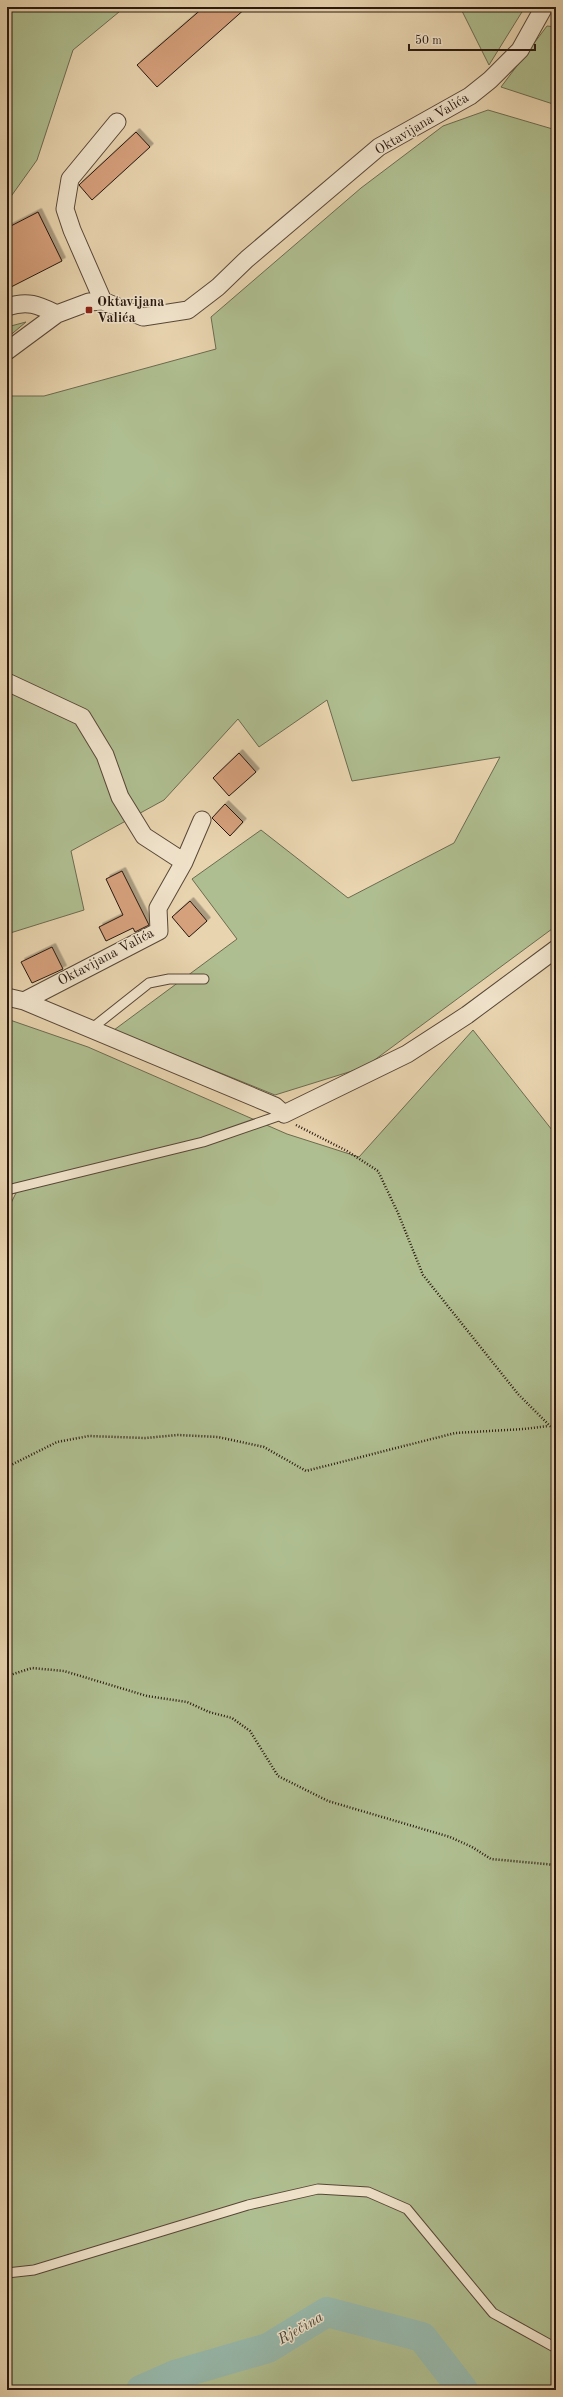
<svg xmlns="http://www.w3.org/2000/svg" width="563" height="2397" font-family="'Old Standard TT',serif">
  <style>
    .green { fill: #afbe90; stroke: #6c6b50 }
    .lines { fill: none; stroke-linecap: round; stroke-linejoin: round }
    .river { stroke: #97b8ab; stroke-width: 30 }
    .building { fill: #d5a07b; stroke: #281810; filter: url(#shadow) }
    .service-casing { stroke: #584738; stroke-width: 11 }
    .minor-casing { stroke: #584738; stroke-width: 19 }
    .path { stroke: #281810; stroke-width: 2.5; stroke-dasharray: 1 2; stroke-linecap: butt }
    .service { stroke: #f0e3cb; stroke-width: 9 }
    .minor { stroke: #f0e3cb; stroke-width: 17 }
    .poi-dot { fill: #8f2418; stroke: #f0e3cb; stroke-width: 1.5 }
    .labels { text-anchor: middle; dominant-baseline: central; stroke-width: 3; stroke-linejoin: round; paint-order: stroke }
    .street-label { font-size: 14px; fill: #281810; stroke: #f0e3cb }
    .poi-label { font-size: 14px; font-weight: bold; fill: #281810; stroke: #f0e3cb; text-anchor: start }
    .water-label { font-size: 15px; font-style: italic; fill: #49483e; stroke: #f0e3cb }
  </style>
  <defs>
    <filter id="shadow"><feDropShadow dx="3.5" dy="-3.5" stdDeviation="0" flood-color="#0004"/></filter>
  </defs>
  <rect width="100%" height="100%" fill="#e8d4af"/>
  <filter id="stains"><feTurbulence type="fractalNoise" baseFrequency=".005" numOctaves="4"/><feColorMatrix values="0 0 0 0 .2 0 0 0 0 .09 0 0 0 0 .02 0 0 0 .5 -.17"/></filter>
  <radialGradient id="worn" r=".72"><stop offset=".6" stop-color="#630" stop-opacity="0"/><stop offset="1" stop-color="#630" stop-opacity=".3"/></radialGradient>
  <path class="green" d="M7 7H125L73 50 37 160 7 202Z
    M460 7H525L489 65Z
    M547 26 556 27V105L501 87Z
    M488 110 556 130V926L365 1067 275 1095 114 1030 237 939 192 879 261 830 348 898 454 843 500 757 352 781 327 700 259 747 238 719 164 800 71 851 84 910 7 934V396H44L216 349 211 317 361 188 443 126Z
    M26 322 7 338V327Z
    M7 1019 88 1047 287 1134 359 1157 473 1030 556 1135V2390H7V1211L16 1193 7 1195Z"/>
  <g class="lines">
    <path class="river" d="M141 2390 175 2375 268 2348 327 2312 422 2337 463 2390"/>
  </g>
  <path class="building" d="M204 7H247L157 87 137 65Z
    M136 132 150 147 92 200 79 185Z
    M38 212 62 261 11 287 7 279V228Z
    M239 753 256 772 229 796 213 778Z
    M225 804 243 822 230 836 212 818Z
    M122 871 149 925 135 932 133 928 106 941 99 927 123 915 106 879Z
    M190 901 207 921 189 937 172 917Z
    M52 947 63 969 32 983 21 962Z"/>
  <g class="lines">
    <g class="service-casing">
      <path id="service" d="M91 1029 149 983 169 979H204
        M7 1190 203 1142 284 1114
        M7 2273 34 2270 248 2205 318 2189 368 2192 407 2209 493 2313 556 2348"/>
    </g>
    <g class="minor-casing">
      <path id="minor" d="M103 301 72 230 65 209 70 179 117 122
        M7 307C28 300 38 305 57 314
        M7 351 57 314 89 302 103 301 143 317 188 310 218 287 247 259 379 147 470 96 490 80 520 50 544 7
        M7 682 82 717 105 755 120 797 144 836 184 862
        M7 997 24 1001 159 931 158 908 184 862 202 820
        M24 1001 275 1106 284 1114 407 1054 467 1015 556 949"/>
    </g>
    <path class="path" d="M296 1125 347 1151 378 1171 398 1213 423 1275 518 1394 556 1432
      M7 1467 57 1442 89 1436 145 1438 178 1435 218 1437 264 1447 306 1471 455 1433 524 1429 548 1426
      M7 1676 32 1668 64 1671 147 1696 187 1702 209 1712 232 1718 250 1731 278 1776 328 1801 450 1837 472 1847 491 1859 556 1865"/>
    <use href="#service" class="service"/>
    <use href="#minor" class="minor"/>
  </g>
  <rect class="poi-dot" x="85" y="306" width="8" height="8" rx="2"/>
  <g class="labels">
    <g class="street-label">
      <text transform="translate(422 124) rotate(-31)">Oktavijana Valića</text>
      <text transform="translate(106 957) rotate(-28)">Oktavijana Valića</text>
    </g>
    <g class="poi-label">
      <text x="97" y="302">Oktavijana<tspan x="97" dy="16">Valića</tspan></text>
    </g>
    <g class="water-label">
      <text transform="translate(301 2329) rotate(-30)">Rječina</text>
    </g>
  </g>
  <rect width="563" height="2397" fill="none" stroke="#e8d4af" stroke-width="24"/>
  <rect x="8" y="8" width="547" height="2381" fill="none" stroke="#281810" stroke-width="2"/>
  <rect x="12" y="12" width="539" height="2373" fill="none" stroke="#281810"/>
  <path d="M409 44v6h126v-6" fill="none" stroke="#281810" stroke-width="2"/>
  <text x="415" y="44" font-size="12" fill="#281810" stroke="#f0e3cb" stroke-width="3" paint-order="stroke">50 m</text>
  <rect width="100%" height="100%" filter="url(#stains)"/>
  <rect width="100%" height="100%" fill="url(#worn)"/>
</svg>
